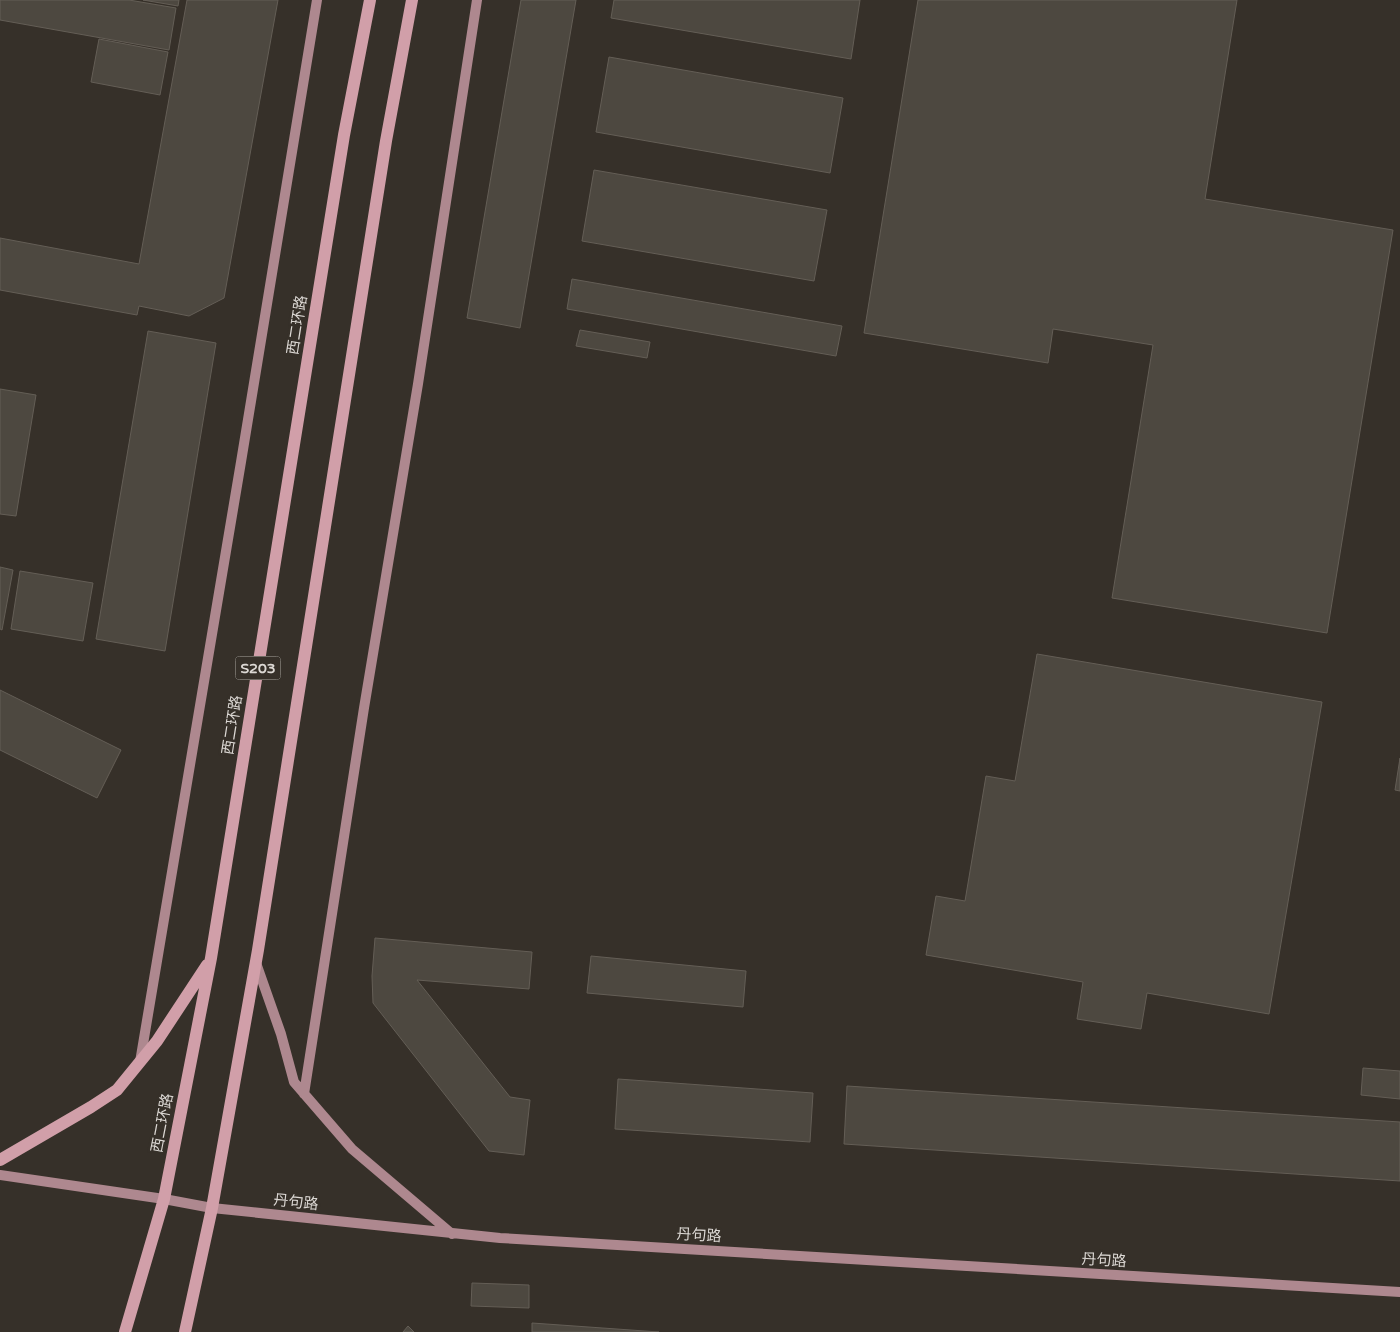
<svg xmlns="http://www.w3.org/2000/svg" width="1400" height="1332" font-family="'Varela Round','Noto Sans SC',sans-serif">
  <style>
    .building { fill: #4d4840; stroke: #645e56 }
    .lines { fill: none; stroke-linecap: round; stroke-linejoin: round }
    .secondary { stroke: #ae888f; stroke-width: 10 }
    .primary { stroke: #d19fa9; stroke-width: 12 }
    .labels { text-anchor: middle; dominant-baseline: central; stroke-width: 5; stroke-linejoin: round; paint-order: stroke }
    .shield { fill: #363029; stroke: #aaa6a1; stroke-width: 1 }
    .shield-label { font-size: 14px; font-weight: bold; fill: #dcd8d4 }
    .street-label { font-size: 15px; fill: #dcd8d4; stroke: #363029 }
  </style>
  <rect width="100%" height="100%" fill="#363029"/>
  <path class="building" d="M0 0H129L176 8 169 50 0 20Z
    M143 0H179L178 6Z
    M187 0H278L224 298 189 316 139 306 137 315 0 290V238L139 264Z
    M521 0H576L520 328 467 318Z
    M614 0H860L851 59 611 18Z
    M918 0H1237L1205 199 1393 230 1327 633 1112 598 1153 345 1053 329 1048 363 864 333Z
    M99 39 168 52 160 95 91 82Z
    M609 57 843 98 830 173 596 132Z
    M594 170 827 210 814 281 582 241Z
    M572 279 842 326 836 356 567 309Z
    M580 330 650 342 647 358 576 346Z
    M148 331 216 343 165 651 96 639Z
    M0 389 36 395 16 516 0 514Z
    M0 567 13 570 2 630 0 629Z
    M20 571 93 583 83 641 11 629Z
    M1037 654 1322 702 1269 1014 1147 993 1141 1029 1077 1019 1083 982 926 955 936 896 965 901 986 776 1015 781Z
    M0 690 121 750 97 798 0 750Z
    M1400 758V791L1395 790Z
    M375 938 532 952 529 989 417 980 510 1097 530 1100 524 1155 489 1151 373 1003 372 976Z
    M591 956 746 971 743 1007 587 993Z
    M1363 1068 1400 1071V1099L1361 1095Z
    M618 1079 813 1093 810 1142 615 1129Z
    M847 1086 1400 1122V1181L844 1144Z
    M472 1283 529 1285V1308L471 1306Z
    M532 1323 659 1332H532Z
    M408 1326 414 1332H403Z"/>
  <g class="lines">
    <path class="secondary" d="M256 963 281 1034 294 1082 352 1149 452 1234
      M140 1062 241 462 317 0
      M304 1094 364 708 418 384 477 0
      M0 1175 164 1199 212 1208 500 1238 1400 1292"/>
    <path class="primary" d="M0 1160 91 1107 117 1090 157 1041 207 965
      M125 1332 164 1199 211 958 344 135 370 0
      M185 1332 212 1208 258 950 386 141 412 0"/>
  </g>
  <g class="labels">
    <rect class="shield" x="235.5" y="656.5" width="45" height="23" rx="4"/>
    <g class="shield-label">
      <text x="258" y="668">S203</text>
    </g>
    <g class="street-label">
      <text transform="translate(297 325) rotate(-81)">西二环路</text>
      <text transform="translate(232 725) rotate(-81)">西二环路</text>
      <text transform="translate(162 1123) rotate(-79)">西二环路</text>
      <text transform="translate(296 1202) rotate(6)">丹句路</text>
      <text transform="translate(699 1235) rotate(3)">丹句路</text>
      <text transform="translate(1104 1260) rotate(3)">丹句路</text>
    </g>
  </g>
</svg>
